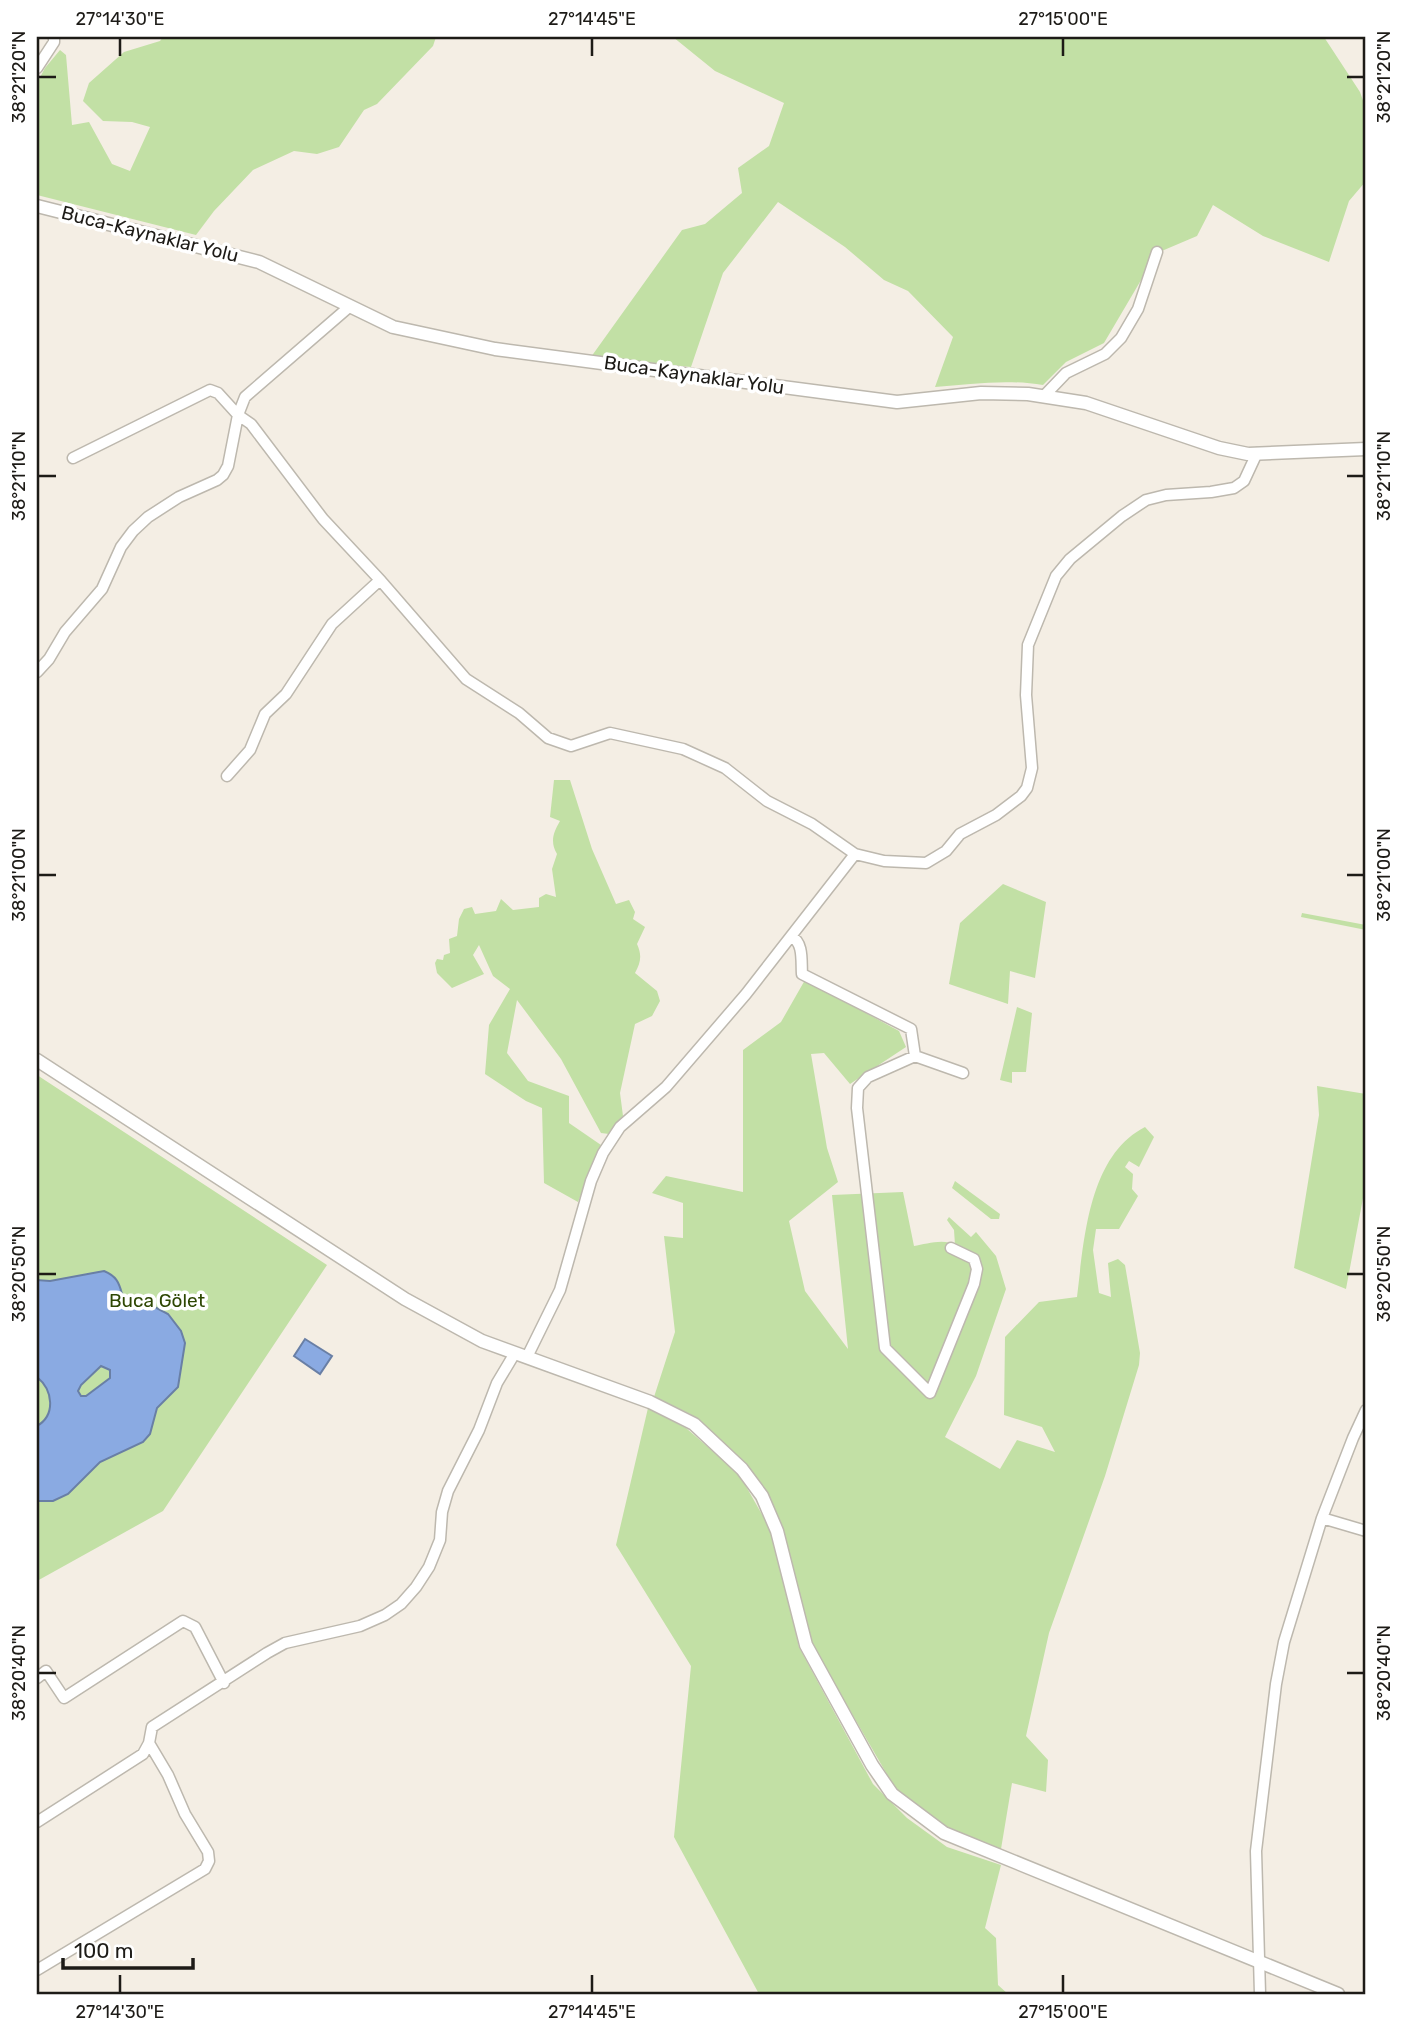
<svg xmlns="http://www.w3.org/2000/svg" width="1403" height="2031" font-family="Rubik,sans-serif">
  <style>
    .green { fill: #c2e0a5 }
    .water { fill: #8aaae2; stroke: #697fa5; stroke-width: 2; fill-rule: evenodd }
    .lines { fill: none; stroke-linecap: round; stroke-linejoin: round }
    .minor-casing { stroke: #bdb8ae; stroke-width: 13 }
    .tertiary-casing { stroke: #bdb8ae; stroke-width: 15 }
    .minor { stroke: #fff; stroke-width: 10 }
    .tertiary { stroke: #fff; stroke-width: 12 }
    .ticks { fill: none; stroke: #1d1b17; stroke-width: 2.5 }
    .labels { text-anchor: middle; dominant-baseline: central; stroke-width: 7; stroke-linejoin: round; paint-order: stroke }
    .street-label { font-size: 19px; fill: #1d1b17; stroke: #fff }
    .park-label { font-size: 19px; fill: #2e4703; stroke: #fff }
    .neatline { fill: none; stroke: #1d1b17; stroke-width: 2.5 }
    .ticks-label { font-size: 18px; text-anchor: middle; fill: #1d1b17 }
  </style>
  <rect width="100%" height="100%" fill="#f4eee4"/>
  <path class="green" d="M163 37H436L433 46 377 104 364 110 339 147 317 154 294 151 253 170 214 211 196 235 37 195V83L45 68 60 50 66 55 72 125 89 122 112 164 130 171 150 127 132 122 103 121 83 101 89 83 124 52 160 41Z
    M673 37H1324L1360 92 1366 109V181L1349 201 1329 262 1263 236 1213 205 1197 236 1157 253 1104 343 1066 362 1043 385C1007 379 971 384 935 387L953 337 908 291 884 280 845 247 778 202 723 273 691 367 591 357 682 230 705 224 742 193 738 168 769 146 784 103 715 71Z
    M554 780H570L592 849 616 904 629 900 635 912 633 919 645 927 637 944C642 955 641 962 635 973L657 991 660 1001 652 1016 635 1024 620 1093 623 1116 609 1134 601 1133 561 1059 517 1000 507 1053 528 1081 569 1096V1123L601 1145 578 1202 544 1183 542 1108 526 1101 485 1074 489 1025 510 989 493 976 479 945 473 955 484 974 452 988 437 973 435 963 437 959 443 960 444 955 450 953 449 939 457 936 459 919 464 909 472 907 475 914 496 911 501 899 513 910 539 907V898L546 894 556 897 552 869 557 854C550 842 553 833 560 821L550 817Z
    M1003 884 1046 902 1035 978 1010 971 1008 1004 949 984 960 923Z
    M1302 913 1366 925V930L1301 917Z
    M805 980 899 1031 906 1047 850 1084 824 1053 811 1054 827 1148 838 1182 789 1221 805 1291 848 1349 832 1195 903 1192 914 1246C926 1244 944 1238 955 1245L954 1230 947 1220 949 1217 971 1237 976 1232 996 1256 1006 1289 976 1376 945 1437 1000 1469 1017 1440 1055 1452 1042 1427 1004 1415 1005 1337 1039 1302 1077 1297C1084 1241 1088 1156 1145 1127L1154 1137 1139 1167 1129 1161 1125 1167 1133 1174 1132 1189 1138 1196 1119 1229H1096L1093 1250 1099 1293 1111 1297 1108 1263 1118 1259 1125 1265 1140 1353 1139 1365 1105 1476 1049 1633 1026 1736 1048 1760 1046 1792 1012 1783 1001 1849 940 1827 896 1790 811 1643 783 1527 764 1488 722 1441 690 1414 654 1397 675 1332 664 1236 683 1238V1203L652 1193 666 1176 743 1192V1050L781 1022Z
    M1017 1007 1032 1013 1026 1072H1012V1083L1000 1080Z
    M37 1075 327 1265 163 1511 37 1581Z
    M1317 1086 1366 1094V1182L1346 1289 1294 1268 1319 1115Z
    M955 1181 1000 1214 999 1219H991L952 1188Z
    M648 1408 686 1428 739 1474 773 1534 799 1647 873 1784 907 1818 947 1847 1001 1865 985 1928 996 1938 998 1985 1008 1994H759L674 1837 691 1666 616 1545Z"/>
  <path class="water" d="M104 1271C116 1276 119 1282 122 1294L135 1303 151 1305 168 1314 181 1331 185 1343 178 1387 157 1408 150 1434 143 1442 100 1462 68 1494 53 1501H37V1426C56 1415 53 1390 37 1377V1280L50 1281ZM101 1366 110 1370V1378L86 1396H81L78 1391 81 1385Z
    M305 1339 332 1356 320 1374 294 1356Z"/>
  <g class="lines">
    <g class="minor-casing">
      <path id="minor" d="M37 68 54 42V37
        M349 307 245 397 238 415 251 424 323 519 381 581 466 679 519 713 548 738 571 746 610 733 683 749 725 768 767 801 812 824 855 854 884 861 926 863 946 851 960 834 996 815 1021 796 1027 788 1032 768 1026 695 1028 645 1056 576 1070 559 1122 516 1146 500 1166 495 1211 492 1234 488 1244 481 1257 453
        M1044 396 1066 373 1105 354 1121 338 1138 309 1157 252
        M37 672 49 659 65 632 102 589 121 547 133 531 148 517 179 497 217 480 223 475 228 466 238 415 218 393 210 390 73 458
        M227 776 250 750 265 714 286 694 332 624 380 580
        M791 936C804 943 801 961 802 974L911 1029 915 1056 963 1073
        M915 1056 868 1077 858 1088 857 1108 885 1348 930 1393 974 1284 977 1269 974 1259 951 1248
        M527 1357 560 1290 591 1181 603 1153 620 1127 666 1087 746 994 855 854
        M1322 1518 1366 1531
        M37 1678 46 1671 64 1698 183 1621 195 1627 224 1683
        M37 1822 143 1754 149 1743 152 1727 267 1653 285 1643 360 1626 385 1615 401 1604 416 1587 429 1567 440 1540 442 1512 448 1491 479 1430 497 1383 515 1353
        M37 1970 205 1869 209 1861 208 1852 185 1814 168 1775 149 1743
        M1260 1994 1256 1851 1276 1684 1284 1642 1322 1518 1353 1438 1366 1410"/>
    </g>
    <g class="tertiary-casing">
      <path id="tertiary" d="M37 206 259 262 393 327 495 349 897 402 981 393 1028 394 1086 403 1219 448 1248 454 1366 449
        M37 1060 405 1299 482 1341 650 1402 694 1424 742 1469 762 1496 777 1531 806 1645 872 1765 892 1794 944 1833 1338 1994"/>
    </g>
    <use href="#minor" class="minor"/>
    <use href="#tertiary" class="tertiary"/>
  </g>
  <path class="ticks" d="M120 38V56M592 38V56M1063 38V56M38 77H56M1347 77H1364M38 476H56M1347 476H1364M38 875H56M1347 875H1364M38 1274H56M1347 1274H1364M38 1673H56M1347 1673H1364M120 1975V1993M592 1975V1993M1063 1975V1993"/>
  <g class="labels">
    <g class="street-label">
      <text transform="translate(150 234) rotate(14)">Buca-Kaynaklar Yolu</text>
      <text transform="translate(694 375) rotate(8)">Buca-Kaynaklar Yolu</text>
    </g>
    <g class="park-label">
      <text x="157" y="1300">Buca Gölet</text>
    </g>
  </g>
  <rect width="1403" height="2031" fill="none" stroke="#ffffff" stroke-width="77"/>
  <path d="M63 1958v10h130v-10" fill="none" stroke="#1d1b17" stroke-width="3.5"/>
  <text x="74" y="1958" font-size="21" fill="#1d1b17" stroke="#ffffff" stroke-width="5" paint-order="stroke">100 m</text>
  <rect x="38" y="38" width="1326" height="1955" class="neatline"/>
  <g class="ticks-label">
    <text x="120" y="25">27°14'30"E</text>
    <text x="592" y="25">27°14'45"E</text>
    <text x="1063" y="25">27°15'00"E</text>
    <text transform="translate(19 77) rotate(-90)" y="6">38°21'20"N</text>
    <text transform="translate(1384 77) rotate(-90)" y="6">38°21'20"N</text>
    <text transform="translate(19 476) rotate(-90)" y="6">38°21'10"N</text>
    <text transform="translate(1384 476) rotate(-90)" y="6">38°21'10"N</text>
    <text transform="translate(19 875) rotate(-90)" y="6">38°21'00"N</text>
    <text transform="translate(1384 875) rotate(-90)" y="6">38°21'00"N</text>
    <text transform="translate(19 1274) rotate(-90)" y="6">38°20'50"N</text>
    <text transform="translate(1384 1274) rotate(-90)" y="6">38°20'50"N</text>
    <text transform="translate(19 1673) rotate(-90)" y="6">38°20'40"N</text>
    <text transform="translate(1384 1673) rotate(-90)" y="6">38°20'40"N</text>
    <text x="120" y="2018">27°14'30"E</text>
    <text x="592" y="2018">27°14'45"E</text>
    <text x="1063" y="2018">27°15'00"E</text>
  </g>
</svg>
